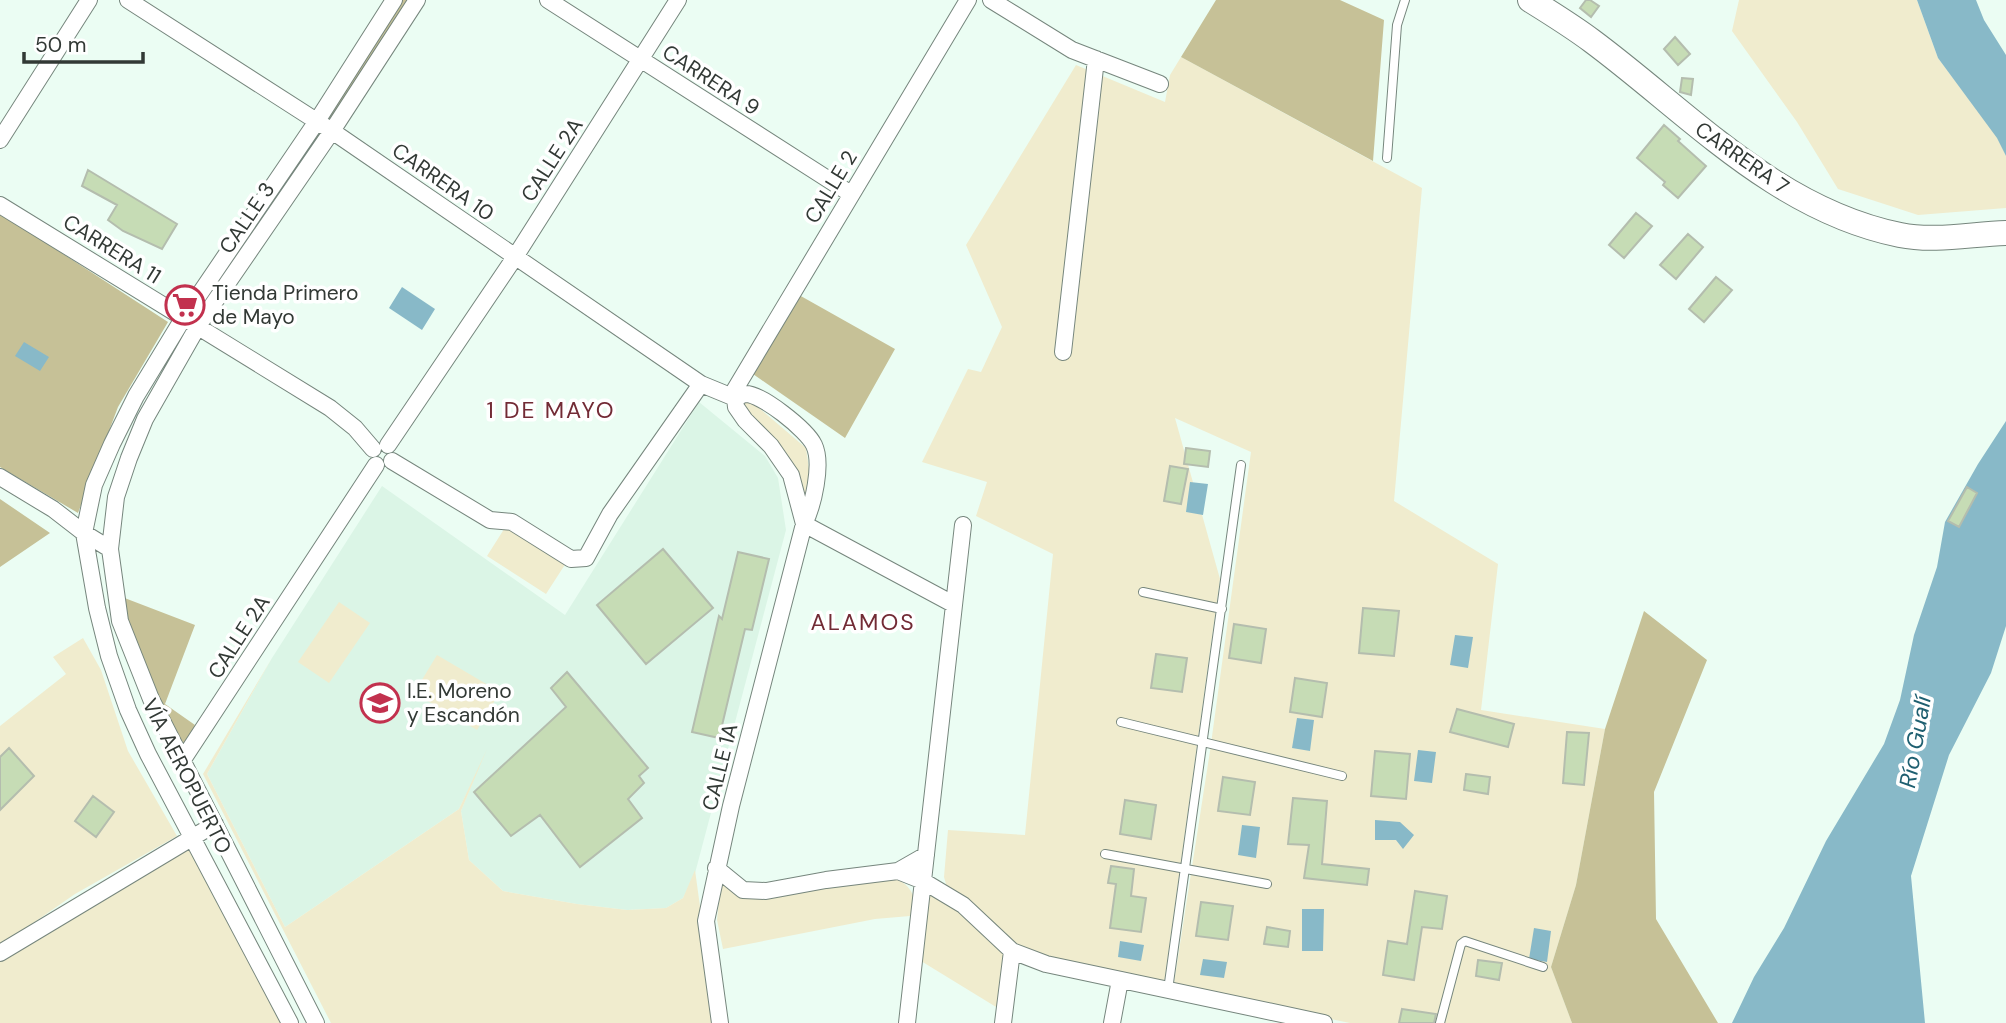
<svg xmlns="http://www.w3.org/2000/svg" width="2006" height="1023" font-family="'DM Sans',sans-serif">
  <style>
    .built { fill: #dbf5e6 }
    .green { fill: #f0ecce }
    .forest { fill: #c6c197 }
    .water { fill: #88b9c8 }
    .building { fill: #c6dcb5; stroke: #b4bdae; stroke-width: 2 }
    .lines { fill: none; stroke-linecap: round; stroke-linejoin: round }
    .service-casing { stroke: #76867d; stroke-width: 10 }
    .minor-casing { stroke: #76867d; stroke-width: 18 }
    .trunk-casing { stroke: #76867d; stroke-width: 26 }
    .service { stroke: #fff; stroke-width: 8 }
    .minor { stroke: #fff; stroke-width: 16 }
    .trunk { stroke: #fff; stroke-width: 24 }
    .labels { text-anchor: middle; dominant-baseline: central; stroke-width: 7; stroke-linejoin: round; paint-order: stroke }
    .street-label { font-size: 21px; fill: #323935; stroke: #fff }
    .poi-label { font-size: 21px; fill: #323935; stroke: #fff; text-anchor: start }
    .neighbourhood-label { font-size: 23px; letter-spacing: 2px; fill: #722b35; stroke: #fff }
    .water-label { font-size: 23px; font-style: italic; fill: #1e5f70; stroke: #fff }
  </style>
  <rect width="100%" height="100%" fill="#ebfdf3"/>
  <path class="built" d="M699 402 765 456 778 478 786 530 694 877 683 898 666 908 627 910 577 904 503 891 469 860 461 811 475 776 459 809 285 927 207 774 272 658 382 486 565 615Z"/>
  <path class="green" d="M1739 0H1917L1938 58 1998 138 2006 156V208L1918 215 1838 189 1797 122 1732 31Z
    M1181 57 1422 188 1394 501 1498 564 1481 710 1605 729 1576 885 1551 967 1572 1023H1350L1243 1001 1174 983 1210 751 1251 452 1175 418 1220 579 1164 984 1038 955 1014 943 948 891 944 877 948 830 1025 835 1053 554 976 516 987 482 922 462 968 369 981 372 1002 327 966 245 1076 65 1165 102 1170 75Z
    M745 396 806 448 811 483 804 508 738 406Z
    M506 526 566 563 546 594 487 556Z
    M339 602 370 623 329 683 298 662Z
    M83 638 101 670 128 751 177 836 75 894 0 946V810L34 776 0 757V726L66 674 53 657Z
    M437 655 500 692 477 730 414 693Z
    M272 658 207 774 285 927 459 809 487 749 461 811 469 860 503 891 577 904 627 910 666 908 683 898 695 870 716 1023H331L203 774Z
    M187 846 281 1023H0V960Z
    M888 878C904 880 910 886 916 902L910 916 875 919 723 949 717 920 721 879 740 898 752 899Z
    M927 890 961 911 1007 951 1001 1010 921 961Z"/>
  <path class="forest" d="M399 0H411L332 122 323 117Z
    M1216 0H1340L1384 20 1373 161 1181 57Z
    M313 132 322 137 201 314 194 309Z
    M0 213 168 322 118 407 78 513 0 467Z
    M799 295 895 349 845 438 753 374Z
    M0 499 50 533 0 567Z
    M122 597 195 625 165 704 195 725 186 745 178 743 125 620Z
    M1644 611 1707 660 1654 792 1656 919 1718 1023H1572L1551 967 1576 885 1605 729Z"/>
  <path class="water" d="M1917 0H1976L1984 20 2006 55V156L1997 138 1938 58Z
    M402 287 435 309 422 330 389 308Z
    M24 342 49 357 40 371 15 356Z
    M2006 421V626L1991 673 1949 755 1911 876 1925 1023H1732L1754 977 1784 928 1826 841 1884 744 1900 700 1914 635 1937 567 1945 522 1978 464Z
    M1190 482 1208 484 1203 515 1186 512Z
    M1455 635 1473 637 1468 668 1450 665Z
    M1297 718 1314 720 1310 751 1292 748Z
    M1418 750 1436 752 1432 783 1414 781Z
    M1375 820 1400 822 1414 835 1403 849 1396 840H1375Z
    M1242 825 1260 827 1256 858 1238 855Z
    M1302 909H1324L1323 951H1302Z
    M1534 928 1551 931 1547 962 1529 959Z
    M1120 941 1144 945 1141 961 1118 957Z
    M1203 959 1227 962 1224 978 1200 975Z"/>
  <path class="building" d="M1586 0H1590L1599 6 1591 17 1580 8Z
    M1675 37 1690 54 1678 65 1664 49Z
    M1682 78 1693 79 1691 95 1680 92Z
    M1664 125 1680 139 1678 141 1706 166 1678 198 1663 185 1665 182 1637 158Z
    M88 170 177 224 162 249 123 231 108 220 117 205 82 186Z
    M1636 213 1652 226 1624 258 1609 245Z
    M1688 234 1703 247 1676 279 1660 265Z
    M1716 277 1732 290 1704 322 1689 309Z
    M1186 448 1210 451 1208 467 1184 464Z
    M1170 466 1188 469 1181 504 1164 501Z
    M1967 487 1977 493 1959 527 1948 521Z
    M663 549 713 608 646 664 597 605Z
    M738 552 769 559 752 630 745 629 719 738 692 732 719 616 722 619Z
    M1363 608 1399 611 1394 656 1359 653Z
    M1234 624 1266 629 1261 663 1229 658Z
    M1156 654 1187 658 1182 692 1151 688Z
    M567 672 648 768 639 776 644 783 628 799 642 818 580 867 540 815 511 836 474 792 566 707 551 688Z
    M1295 678 1327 683 1322 717 1290 712Z
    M1457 709 1514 724 1508 747 1450 732Z
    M1567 732 1589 733 1584 785 1563 783Z
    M9 748 34 776 0 810V757Z
    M1375 751 1410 754 1406 799 1371 796Z
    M1466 774 1490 777 1488 794 1464 790Z
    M1223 777 1255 782 1250 815 1218 811Z
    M93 796 114 812 96 837 75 821Z
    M1293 798 1327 801 1322 864 1369 869 1367 885 1304 878 1309 845 1288 844Z
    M1125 800 1156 805 1151 839 1120 834Z
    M1111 866 1134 869 1131 896 1146 898 1141 932 1110 928 1116 884 1108 883Z
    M1415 891 1447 896 1442 929 1422 927 1414 980 1383 975 1388 941 1407 944Z
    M1201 902 1233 906 1228 940 1196 936Z
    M1267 927 1290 931 1288 947 1264 944Z
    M1478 960 1502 963 1499 980 1476 976Z
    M1402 1009 1436 1014 1434 1023H1399Z"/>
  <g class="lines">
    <g class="service-casing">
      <path id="service" d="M1387 158 1397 25 1405 0
        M1143 592 1222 609
        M1121 722 1342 776
        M1105 854 1267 884
        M1168 990 1241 465
        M1440 1023 1461 944 1465 941 1543 967"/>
    </g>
    <g class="minor-casing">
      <path id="minor" d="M128 0 332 131 701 384 735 398C738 397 741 395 745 394 761 393 807 430 814 445 823 464 813 506 804 524L731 806 706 921 720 1023
        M548 0 851 194
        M991 0 1072 50 1160 84
        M0 140 89 0
        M0 205 330 408 355 428 373 449
        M1063 352 1096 59
        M731 396 968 0
        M735 398 736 407 745 420 771 446 791 475 804 524
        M388 445 515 257 678 0
        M392 461 490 520 512 522 571 559 586 558 610 514 701 384
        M0 477 53 509 84 533 110 549
        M804 524 953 604
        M182 761 376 465
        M716 868 743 890 766 891 826 880 898 871 926 855
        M898 871 923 881 963 905 1012 951 1046 964 1324 1023
        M0 953 215 824
        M290 1023 148 754 128 710 109 656 97 608 84 533 94 485 112 444 136 396 184 317 317 121 394 0
        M316 1023 151 699 120 621 110 549 116 497 129 458 145 419 198 326 332 131 417 0
        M907 1023 963 525
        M1003 1023 1012 951
        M1112 1023 1120 980"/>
    </g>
    <g class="trunk-casing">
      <path id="trunk" d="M1530 0C1551 13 1572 26 1592 41 1689 113 1776 210 1900 235 1935 242 1971 234 2006 233"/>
    </g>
    <use href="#service" class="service"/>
    <use href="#minor" class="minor"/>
    <use href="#trunk" class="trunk"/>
  </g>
  <defs>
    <g id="supermarket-ring" transform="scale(2.0125)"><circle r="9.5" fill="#fff" stroke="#c2314e" stroke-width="1.5"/><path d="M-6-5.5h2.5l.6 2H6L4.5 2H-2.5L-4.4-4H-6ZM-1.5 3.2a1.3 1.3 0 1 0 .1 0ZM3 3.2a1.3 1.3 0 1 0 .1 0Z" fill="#c2314e"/></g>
    <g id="school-ring" transform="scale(2.0125)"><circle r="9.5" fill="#fff" stroke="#c2314e" stroke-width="1.5"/><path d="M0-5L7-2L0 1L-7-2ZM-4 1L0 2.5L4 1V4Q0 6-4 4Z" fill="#c2314e"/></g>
  </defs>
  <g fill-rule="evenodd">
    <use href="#supermarket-ring" x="185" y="305"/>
    <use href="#school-ring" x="380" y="703"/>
  </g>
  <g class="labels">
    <g class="street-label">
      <text transform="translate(711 80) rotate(33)">CARRERA 9</text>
      <text transform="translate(1742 158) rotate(35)">CARRERA 7</text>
      <text transform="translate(552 160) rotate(-57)">CALLE 2A</text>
      <text transform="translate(443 182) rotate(35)">CARRERA 10</text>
      <text transform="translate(831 187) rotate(-59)">CALLE 2</text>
      <text transform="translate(247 218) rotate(-56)">CALLE 3</text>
      <text transform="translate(112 249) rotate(32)">CARRERA 11</text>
      <text transform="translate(239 637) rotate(-57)">CALLE 2A</text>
      <text transform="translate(720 767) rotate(-76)">CALLE 1A</text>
      <text transform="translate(187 776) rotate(63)">VÍA AEROPUERTO</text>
    </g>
    <g class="poi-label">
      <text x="212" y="293">Tienda Primero<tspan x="212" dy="24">de Mayo</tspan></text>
      <text x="407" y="691">I.E. Moreno<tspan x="407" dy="24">y Escandón</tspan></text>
    </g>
    <g class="neighbourhood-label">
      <text x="551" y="410">1 DE MAYO</text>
      <text x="863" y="622">ALAMOS</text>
    </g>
    <g class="water-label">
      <text transform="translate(1915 742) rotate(-80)">Río Gualí</text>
    </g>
  </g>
  <path d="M24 52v10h119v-10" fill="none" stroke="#323935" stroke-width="3.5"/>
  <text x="35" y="52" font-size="21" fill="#323935" stroke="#ffffff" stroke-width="5" paint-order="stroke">50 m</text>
</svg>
